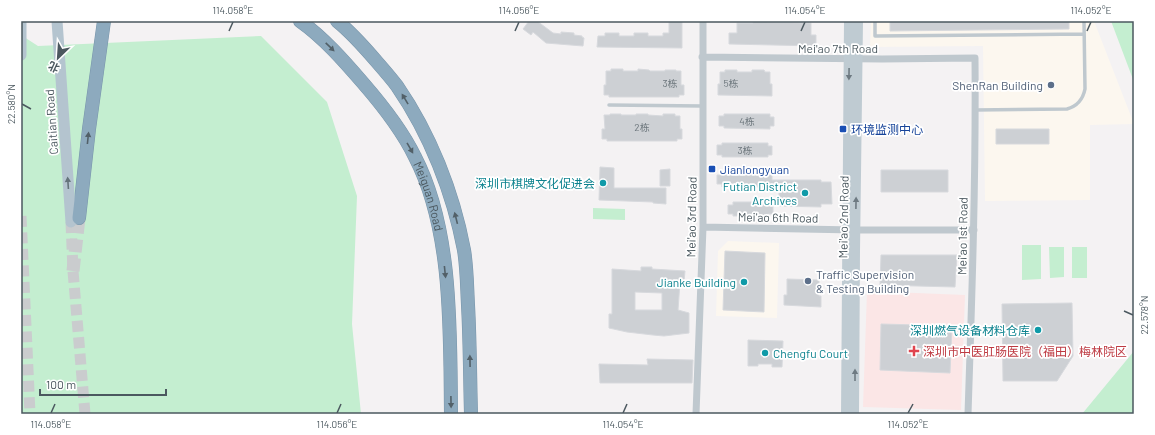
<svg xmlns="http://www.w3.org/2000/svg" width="1155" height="435" font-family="Barlow,'Noto Sans SC',sans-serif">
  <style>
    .commercial { fill: #fcf7ef }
    .medical { fill: #fbe6e6 }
    .green { fill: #c4eed0 }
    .building { fill: #cdd0d4; stroke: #d7d9dd; fill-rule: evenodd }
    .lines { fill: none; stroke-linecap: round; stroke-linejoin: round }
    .primary-tunnel { stroke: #caccce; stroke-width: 11; stroke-dasharray: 11 5.5; stroke-linecap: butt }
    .highway-tunnel { stroke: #caccce; stroke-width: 13; stroke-dasharray: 13 6; stroke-linecap: butt }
    .highway-casing { stroke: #7895aa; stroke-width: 14 }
    .lane { stroke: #bfc8ce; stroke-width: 3.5 }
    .street { stroke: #bfc8ce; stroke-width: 7 }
    .secondary { stroke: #bfcbd2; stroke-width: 10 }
    .primary { stroke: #b4c4cf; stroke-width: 11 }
    .highway { stroke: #8daabe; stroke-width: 13 }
    .oneway { fill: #526068 }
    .oneway2 { fill: #6e7a82 }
    .oneway3 { fill: #65737b }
    .ticks { fill: none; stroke: #4b585f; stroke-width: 1.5 }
    .service-dot { fill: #5c6f8a; stroke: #fff; stroke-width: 1.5 }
    .transit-dot { fill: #1a4fb4; stroke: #fff; stroke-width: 1.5 }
    .culture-dot { fill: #0f9aa8; stroke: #fff; stroke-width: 1.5 }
    .health-dot { fill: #e0444e; stroke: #fff; stroke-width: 1.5 }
    .labels { text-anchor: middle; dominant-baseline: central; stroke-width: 3.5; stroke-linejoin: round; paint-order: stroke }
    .number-label { font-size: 10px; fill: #6c767c }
    .street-label { font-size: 12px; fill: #4b585f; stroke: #fff }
    .service-label { font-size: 12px; fill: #4e5e75; stroke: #fff; text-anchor: end }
    .transit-label { font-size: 12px; fill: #164399; stroke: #fff; text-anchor: start }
    .culture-label { font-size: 12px; fill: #0d838f; stroke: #fff; text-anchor: end }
    .health-label { font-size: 12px; fill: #be3a42; stroke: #fff; text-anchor: start }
    .neatline { fill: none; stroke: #4b585f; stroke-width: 1.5 }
    .ticks-label { font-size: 10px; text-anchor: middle; fill: #4b585f }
  </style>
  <rect width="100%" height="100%" fill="#f4f2f3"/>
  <path class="commercial" d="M871 21H1094L1134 124 1090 125V200L985 201 983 46 870 47Z
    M728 241 779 243 777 318 716 316 718 251Z"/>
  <path class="medical" d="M867 291 965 295 961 410 863 407Z"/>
  <path class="green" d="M1111 21H1134V82Z
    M21 35 38 46 261 36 327 102 357 196 352 324 361 414H21Z
    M593 208 625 209V220L593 219Z
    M1022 245H1041V279L1022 280Z
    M1049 247H1064V277L1050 278Z
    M1072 247H1087V278H1072Z
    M1134 351V414H1082Z"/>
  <path class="building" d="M529 21H537L553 33 561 34V32L574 33V35L582 36V37L584 38 583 46 546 43 533 32 531 35 523 29Z
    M669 21H682V48L597 47 598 36H605V33H619V36H634V33H648V36H663V33H669Z
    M753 21H767V22L811 23V35H816V46L729 44V33H737V23H753Z
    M890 21H1069V29L890 31Z
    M611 69H623V71H638V69L649 70 650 71H665V70H676V71H681V85H684V95H679V97H609V95H604V85H606V71H611Z
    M725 70H737V72H752V70H764L765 72H770V84H772V96L718 95V84H720V72H725Z
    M610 114H621V115H636V114H648V115L663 116V114H675V116H680V129H682V139H677V141H607V139H602V129H605L604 115H610Z
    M724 114H770V117H774V126H770V129L724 128V126H719V116H724Z
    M996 129H1049V144H996Z
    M722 143H768V146H772V155H768V157H722V155H717V145H722Z
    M600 167 614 168V188H666V204L653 203V202L599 200Z
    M670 169V186H660V170Z
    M881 170H948V192H881Z
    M722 172H768V175H772V180H821V182H831L832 204H821V207L779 206V187H722V184H717V175H722Z
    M733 202H773V214H768V216H733V214H728V205H733Z
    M725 251 765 253 764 312 723 310Z
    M881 255H957L955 287 880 285Z
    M641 267H652V269L685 271 684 282H680L678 310 689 313V333L664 336 653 335 627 332 609 328V314H612V269L641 271ZM635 292 662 293V310H635Z
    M787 279 819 280V296H821V307L784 305V295H787Z
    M1072 303 1073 356 1057 381H1003L1002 304Z
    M881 324 952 326 950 373 880 370Z
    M748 340 783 341 782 367H772V364H758V366H748Z
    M647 359 693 360 692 383H600L599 364 648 365Z"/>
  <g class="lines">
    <path class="primary-tunnel" d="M21 216 30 414
      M71 222 73 271 85 414"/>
    <path class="highway-tunnel" d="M73 271 79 218"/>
    <g class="highway-casing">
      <g id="highway">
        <path id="s1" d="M300 21C324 38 344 61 363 83 383 106 402 130 415 157 453 230 450 333 451 414"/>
        <path d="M337 21C352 33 365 48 377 62 384 70 391 78 397 86 430 134 453 192 464 250 467 268 467 287 468 305 470 341 470 378 471 414"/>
        <path d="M79 218 89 129 104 21"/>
      </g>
    </g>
    <path class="lane" d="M875 21V36L1084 34
      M609 105 702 106
      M975 110 1067 109C1078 106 1083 99 1085 89L1084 21"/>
    <path class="street" d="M702 57 882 59 975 58C976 177 972 295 968 414
      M703 227 855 230H974
      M696 414 703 227V21"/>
    <path class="secondary" d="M846 414 849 21
      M854 414 855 251 858 21"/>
    <path class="primary" d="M57 21 71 222
      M21 55V21"/>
    <use href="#highway" class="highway"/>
  </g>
  <defs><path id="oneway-solid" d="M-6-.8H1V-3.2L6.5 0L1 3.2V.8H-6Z"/></defs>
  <g class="oneway">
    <use href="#oneway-solid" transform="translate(330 47) rotate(44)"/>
    <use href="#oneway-solid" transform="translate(405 99) rotate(-121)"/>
    <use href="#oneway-solid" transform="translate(88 138) rotate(-84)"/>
    <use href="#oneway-solid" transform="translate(410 148) rotate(60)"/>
    <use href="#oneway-solid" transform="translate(456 218) rotate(-104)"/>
    <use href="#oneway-solid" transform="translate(445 272) rotate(84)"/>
    <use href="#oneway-solid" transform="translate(470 361) rotate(-91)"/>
    <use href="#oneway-solid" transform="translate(451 402) rotate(89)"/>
  </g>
  <g class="oneway2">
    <use href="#oneway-solid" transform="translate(849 74) rotate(91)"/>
    <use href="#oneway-solid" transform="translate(856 203) rotate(-89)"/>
    <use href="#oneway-solid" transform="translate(855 375) rotate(-90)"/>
  </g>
  <use class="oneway3" href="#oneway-solid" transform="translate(68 183) rotate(-94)"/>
  <path class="ticks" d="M229 31 233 22M515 31 519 22M801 31 805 22M1087 31 1091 22M22 104 31 109M1124 311 1133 315M51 413 55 404M337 413 341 404M623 413 627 404M908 413 913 404"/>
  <g class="service-dot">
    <circle cx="1051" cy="85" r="4"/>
    <circle cx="808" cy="281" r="4"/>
  </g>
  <g class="transit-dot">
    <rect x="839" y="125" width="8" height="8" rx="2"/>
    <rect x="708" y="165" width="8" height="8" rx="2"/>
  </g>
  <g class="culture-dot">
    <circle cx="603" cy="183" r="4"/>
    <circle cx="805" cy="193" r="4"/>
    <circle cx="744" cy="282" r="4"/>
    <circle cx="1038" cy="330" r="4"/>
    <circle cx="765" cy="353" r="4"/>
  </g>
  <path class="health-dot" d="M912 345h4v4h4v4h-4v4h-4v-4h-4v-4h4z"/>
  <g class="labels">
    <g class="number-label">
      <text x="670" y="83">3栋</text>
      <text x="731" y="83">5栋</text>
      <text x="747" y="121">4栋</text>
      <text x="642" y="127">2栋</text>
      <text x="745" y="150">3栋</text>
    </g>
    <g class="street-label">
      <text x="838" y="48">Mei'ao 7th Road</text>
      <text transform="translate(51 122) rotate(-94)">Caitian Road</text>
      <text stroke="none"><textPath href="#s1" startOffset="221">Meiguan Road</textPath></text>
      <text transform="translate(691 217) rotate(-89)">Mei'ao 3rd Road</text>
      <text transform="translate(778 217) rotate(1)">Mei'ao 6th Road</text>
      <text transform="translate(843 217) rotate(-89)">Mei'ao 2nd Road</text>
      <text transform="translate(962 236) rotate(-89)">Mei'ao 1st Road</text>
    </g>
    <g class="service-label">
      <text x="1043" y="85">ShenRan Building</text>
      <text x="816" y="274" text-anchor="start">Traffic Supervision<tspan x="816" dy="14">&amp; Testing Building</tspan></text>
    </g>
    <g class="transit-label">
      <text x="851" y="129">环境监测中心</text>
      <text x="720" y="169">Jianlongyuan</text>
    </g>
    <g class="culture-label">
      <text x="595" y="183">深圳市棋牌文化促进会</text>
      <text x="797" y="186">Futian District<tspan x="797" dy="14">Archives</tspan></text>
      <text x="736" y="282">Jianke Building</text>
      <text x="1030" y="330">深圳燃气设备材料仓库</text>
      <text x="773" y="353" text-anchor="start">Chengfu Court</text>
    </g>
    <g class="health-label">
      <text x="923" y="351">深圳市中医肛肠医院（福田）梅林院区</text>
    </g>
  </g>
  <rect width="1155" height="435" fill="none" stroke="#ffffff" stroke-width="44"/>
  <g transform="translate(58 58) rotate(205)" stroke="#ffffff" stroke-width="3" paint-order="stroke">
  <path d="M0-3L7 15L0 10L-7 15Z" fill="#4b585f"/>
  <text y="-6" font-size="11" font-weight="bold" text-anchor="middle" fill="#4b585f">北</text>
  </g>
  <path d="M40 389v6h126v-6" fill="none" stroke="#4b585f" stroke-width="2"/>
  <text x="46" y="389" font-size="12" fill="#4b585f" stroke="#ffffff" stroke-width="3" paint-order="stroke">100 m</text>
  <rect x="22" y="22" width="1111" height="391" class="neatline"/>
  <g class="ticks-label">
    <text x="233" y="14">114.058°E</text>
    <text x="519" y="14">114.056°E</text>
    <text x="805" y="14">114.054°E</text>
    <text x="1091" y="14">114.052°E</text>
    <text transform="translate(11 104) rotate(-90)" y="4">22.580°N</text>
    <text transform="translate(1144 315) rotate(-90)" y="4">22.578°N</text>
    <text x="51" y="428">114.058°E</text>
    <text x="337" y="428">114.056°E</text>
    <text x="623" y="428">114.054°E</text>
    <text x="908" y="428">114.052°E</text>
  </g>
</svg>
